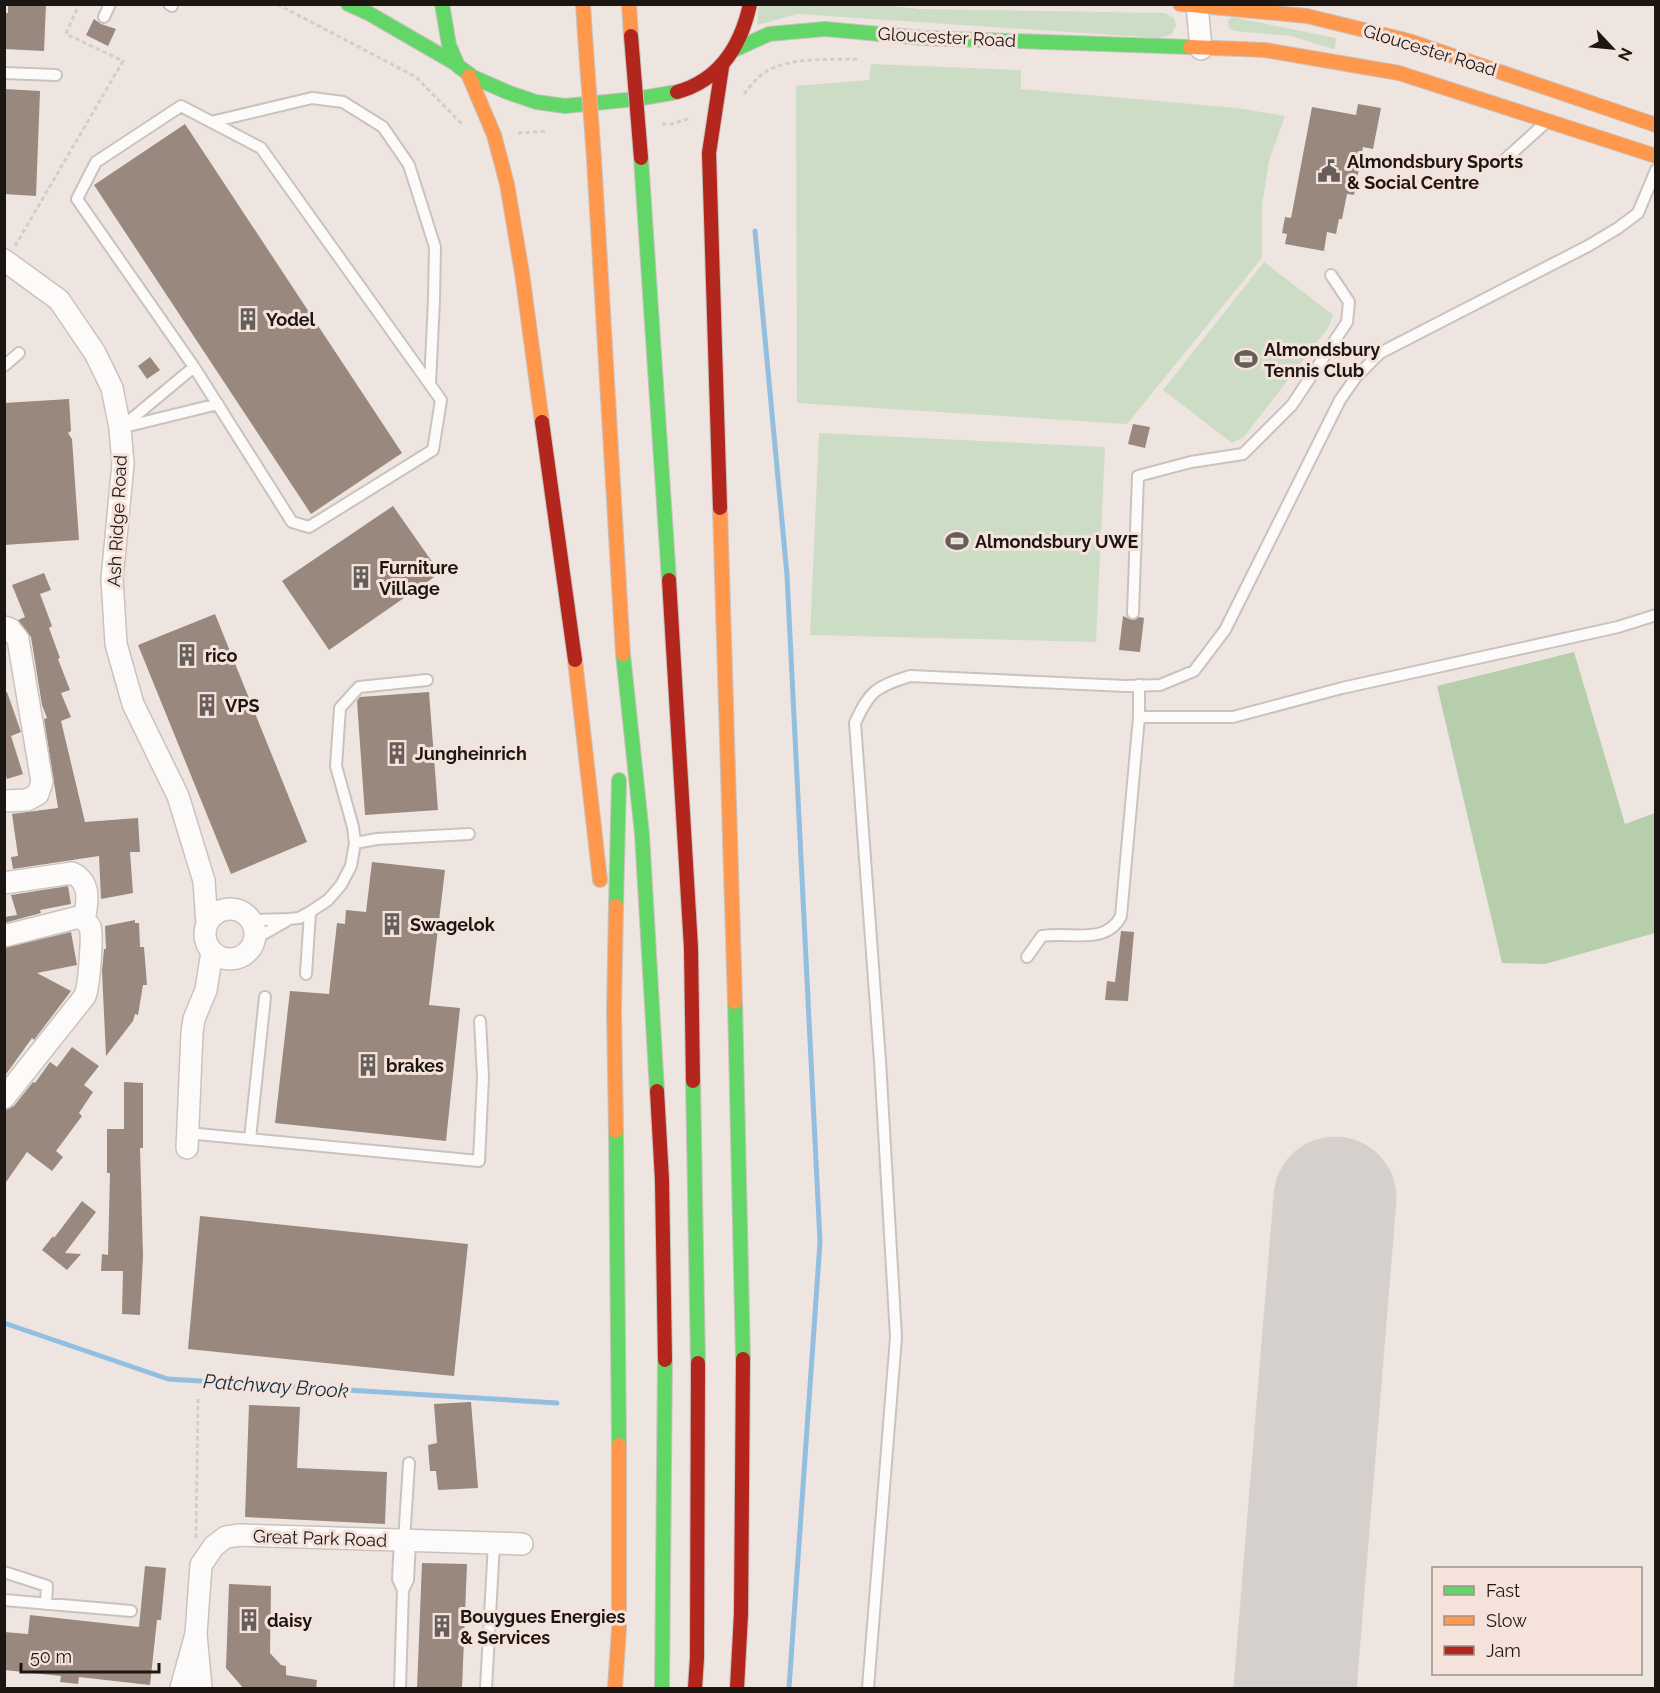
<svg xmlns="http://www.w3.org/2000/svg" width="1660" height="1693" font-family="Raleway,sans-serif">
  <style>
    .green { fill: #cddcc4 }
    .forest { fill: #b6ceac }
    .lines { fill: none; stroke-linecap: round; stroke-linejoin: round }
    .stream { stroke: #92bfdf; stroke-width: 5 }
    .runway { stroke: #d6d0cd; stroke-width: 123 }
    .building { fill: #98887e }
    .lane-casing { stroke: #cac2be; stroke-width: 14 }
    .street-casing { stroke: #cac2be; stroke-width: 24 }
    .fast-casing { stroke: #cac2be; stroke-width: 16 }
    .slow-casing { stroke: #cac2be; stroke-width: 16 }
    .jam-casing { stroke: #cac2be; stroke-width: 16 }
    .path { stroke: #d1cecc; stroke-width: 3; stroke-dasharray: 4.5 3; stroke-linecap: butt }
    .lane { stroke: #fdfbfa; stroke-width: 10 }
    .street { stroke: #fdfbfa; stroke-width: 21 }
    .fast { stroke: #63d668; stroke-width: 14 }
    .slow { stroke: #ff974d; stroke-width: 14 }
    .jam { stroke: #b3261e; stroke-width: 14 }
    .slow-bridge-casing { stroke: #cac2be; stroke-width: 16; stroke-linecap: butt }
    .jam-bridge-casing { stroke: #cac2be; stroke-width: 16; stroke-linecap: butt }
    .slow-bridge { stroke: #ff974d; stroke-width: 14 }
    .jam-bridge { stroke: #b3261e; stroke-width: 14 }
    .labels { text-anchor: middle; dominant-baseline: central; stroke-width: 6; stroke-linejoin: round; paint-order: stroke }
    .street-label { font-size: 18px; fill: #1c1613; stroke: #f5e2da }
    .poi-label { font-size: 18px; font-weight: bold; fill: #1c1613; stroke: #f5e2da; text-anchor: start }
    .water-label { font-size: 20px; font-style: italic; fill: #123145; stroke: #f5e2da }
  </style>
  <rect width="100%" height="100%" fill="#efe5e0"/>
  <path class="green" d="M877 4 919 9 1165 13 1174 18 1176 26 1171 35 1159 38 798 14 757 25 759 5Z
    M1232 17 1336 38 1335 47 1333 49 1291 36 1235 31 1229 28 1228 21Z
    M871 64 1021 70V89L1237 108 1285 116 1269 161 1262 205V258L1127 424 797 403 796 86 869 80Z
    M1264 262 1333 315 1328 328 1244 437 1232 443 1163 390Z
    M819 433 1105 447 1096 642 810 635Z"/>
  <path class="forest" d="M1574 652 1625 824 1655 813V933L1545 964 1502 963 1437 686Z"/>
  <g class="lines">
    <path class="stream" d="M755 231 787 575 820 1242 789 1688
      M4 1323 168 1379 557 1403"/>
    <path class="runway" d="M1295 1688 1335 1198"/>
  </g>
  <path class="building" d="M8 4H46L44 51 4 49V13H8Z
    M94 19 101 24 116 29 108 46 86 35Z
    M4 89 40 91 36 196 4 194Z
    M1358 104 1381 108 1373 149 1363 147 1354 195 1347 194 1342 219H1339L1336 234 1327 232 1324 251 1285 244 1287 234 1282 233 1285 217 1291 218 1312 107 1356 115Z
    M185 124 402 453 311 514 94 185Z
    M150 357 160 370 147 379 138 366Z
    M69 399 71 431 68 433 72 439 79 540 4 545V403Z
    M1133 424 1150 427 1145 448 1128 444Z
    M393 506 440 573 329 650 282 581Z
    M44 573 51 590 40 594 52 626 49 628 60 658 58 659 70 690 61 693 71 717 61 721 85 822 138 818 140 852H130L133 893 101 899 99 856 13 869 11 857 18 856 12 814 58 808 44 719 47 718 42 705 31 637 18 620 25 617 12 585Z
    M215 614 307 842 231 874 138 645Z
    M1123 616 1132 620 1139 617 1144 618 1140 652 1119 650Z
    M7 692 21 732 11 736 23 774 7 779 4 771V693Z
    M429 692 438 810 365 815 357 701 360 697Z
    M372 862 445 870 429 1005 460 1008 446 1141 275 1123 290 991 329 994 337 923 345 924 346 910 366 912Z
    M68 886 71 904 40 910 41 913 4 923V917L17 915 11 895Z
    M135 920V923H139L140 947H144L147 985H143L138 1015 135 1014 133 1021 106 1056 102 971 104 949H106L105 926Z
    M1121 931 1134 932 1128 1001 1105 1000 1107 981 1115 982Z
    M71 932 77 965 37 973 71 991 34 1040 32 1038 4 1077V948Z
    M72 1047 99 1066 84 1085 93 1092 79 1113 82 1116 56 1151 63 1157 52 1171 27 1152 4 1185V1110L14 1106 33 1082 35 1083 50 1062 57 1067Z
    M124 1082 143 1083V1148H140L143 1256 140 1315 122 1314 123 1271H101L102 1254 108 1255 110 1173H107V1129H124Z
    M82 1201 96 1212 65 1253 81 1254 67 1270 42 1250 53 1236 54 1238Z
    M200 1216 468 1244 454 1376 188 1349Z
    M471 1402 478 1488 438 1490 436 1471H430L428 1445 437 1443 434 1404Z
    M249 1405 300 1407 297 1468 387 1472 385 1524 245 1517Z
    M422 1563 467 1564 462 1689H417Z
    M145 1566 166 1568 161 1620H157L150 1685 79 1677 78 1684 60 1682 61 1676 4 1670V1632L28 1634 30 1615 139 1627Z
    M229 1584 271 1586 270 1653 281 1665 286 1666V1675L317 1680 316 1689H244L226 1668Z"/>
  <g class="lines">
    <g class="lane-casing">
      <path id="lane" d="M169 4 172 6
        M104 17 110 4
        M4 73 56 75
        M181 106 261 148 441 400 433 450 309 527 292 522 194 367 77 199 96 162Z
        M211 122 312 98 343 102 383 127 409 165 435 247 434 300 430 384
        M1501 163 1543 125
        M4 366 19 353
        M123 426 194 367
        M120 428 218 404
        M1133 613 1138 476 1191 462 1243 454 1292 405 1347 322 1349 302 1331 275
        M1139 717H1233L1342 688 1618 627 1656 615
        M355 843 377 839 469 834
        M252 920 288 919 299 918 310 912 328 900 341 885 351 866 355 843 353 827 336 766 340 708 359 687 427 680
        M255 939 288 920
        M1027 957 1042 936C1069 931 1106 946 1121 916L1139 717V685
        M306 974 310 912
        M187 1133 479 1161 483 1077 480 1021
        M250 1139 265 997
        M400 1540 398 1579 403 1590 408 1580 410 1541
        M404 1541 409 1463
        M4 1572 47 1586 46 1604
        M4 1600 131 1611
        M400 1688 403 1590
        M486 1688 494 1543
        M868 1688 896 1337 880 1061 855 723C870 690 876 687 910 676L1126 686 1160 685 1194 671 1225 630 1340 400 1356 377 1380 353 1588 246 1618 228 1638 213 1656 170"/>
    </g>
    <g class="street-casing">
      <path id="street" d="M1197 4 1201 49
        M4 260 59 300 95 353 112 388 120 428 123 464 112 579 116 644 133 704 178 796 204 881 207 924
        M4 627 10 629 18 639 42 782 38 794 27 800 4 801
        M4 883 72 873C91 882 88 901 84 920
        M205 934a25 25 0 1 1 50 0a25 25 0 1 1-50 0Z
        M4 936 79 917C83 919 88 923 90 927 93 936 89 986 85 996L4 1098
        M187 1148 192 1033 194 1019 206 990 212 952
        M196 1634 201 1565 214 1546 226 1537 240 1535 522 1544
        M181 1688 196 1634 201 1688"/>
    </g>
    <g class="fast-casing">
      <path id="fast" d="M348 4 370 14 458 65
        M442 4 449 45 458 66 473 77 507 92 536 102 565 106 636 99 677 92
        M734 50 769 34 825 29 924 38 1190 47
        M641 158 669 580
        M623 654 642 834 657 1091
        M616 906 619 780
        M735 1002 743 1359
        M693 1081 698 1363
        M616 1131 619 1445
        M662 1688 665 1360"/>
    </g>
    <g class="slow-casing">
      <path id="slow" d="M583 4 585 35
        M629 4 631 36
        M1180 4 1307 16 1409 41 1656 125
        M1190 47 1265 50 1399 73 1656 156
        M469 76 494 135 507 184 522 273 542 422
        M594 159 623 654
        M720 508 735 1002
        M575 660 600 880
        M616 1131 614 1010 616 906
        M615 1688 619 1629V1445"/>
    </g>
    <g class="jam-casing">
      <path id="jam" d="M677 92C720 80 741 46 750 4
        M542 422 575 660
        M720 508 709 153 722 67
        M669 580 691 948 693 1081
        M657 1091 662 1180 665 1360
        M695 1688 697 1658 698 1363
        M737 1688 741 1614 743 1359"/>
    </g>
    <path class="path" d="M277 4 416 77 462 124
      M744 94C749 88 754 81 760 76 783 56 829 60 858 59
      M662 124H672L690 118
      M518 133 547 131
      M15 246 123 61 66 34 79 4
      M196 1538 198 1399"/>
    <use href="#lane" class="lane"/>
    <use href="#street" class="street"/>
    <use href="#fast" class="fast"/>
    <use href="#slow" class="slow"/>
    <use href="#jam" class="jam"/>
    <g class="slow-bridge-casing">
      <path id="slow-bridge" d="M585 35 594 159"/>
    </g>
    <g class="jam-bridge-casing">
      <path id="jam-bridge" d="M631 36 641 158"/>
    </g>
    <use href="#slow-bridge" class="slow-bridge"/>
    <use href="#jam-bridge" class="jam-bridge"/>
  </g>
  <defs>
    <g id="civic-bare" transform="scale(1.8)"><path d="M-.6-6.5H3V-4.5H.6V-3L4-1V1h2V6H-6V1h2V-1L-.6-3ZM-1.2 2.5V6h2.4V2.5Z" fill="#665e5b" stroke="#f5e2da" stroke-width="2.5" paint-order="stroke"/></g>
    <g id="building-bare" transform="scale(1.8)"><path d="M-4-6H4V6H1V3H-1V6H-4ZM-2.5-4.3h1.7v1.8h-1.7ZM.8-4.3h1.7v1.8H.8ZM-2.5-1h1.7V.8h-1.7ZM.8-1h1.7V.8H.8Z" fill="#665e5b" stroke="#f5e2da" stroke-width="2.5" paint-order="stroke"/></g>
    <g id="stadium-bare" transform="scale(1.8)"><path d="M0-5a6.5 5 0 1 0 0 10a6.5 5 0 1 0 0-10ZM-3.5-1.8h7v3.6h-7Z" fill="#665e5b" stroke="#f5e2da" stroke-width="2.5" paint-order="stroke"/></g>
  </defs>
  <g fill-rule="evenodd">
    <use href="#civic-bare" x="1329" y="171"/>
    <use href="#building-bare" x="248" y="319"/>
    <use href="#stadium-bare" x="1246" y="359"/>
    <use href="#stadium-bare" x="957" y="541"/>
    <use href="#building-bare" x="361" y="577"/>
    <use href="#building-bare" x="187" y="655"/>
    <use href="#building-bare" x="207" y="705"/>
    <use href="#building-bare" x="397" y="753"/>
    <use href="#building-bare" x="392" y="924"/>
    <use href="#building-bare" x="368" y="1065"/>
    <use href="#building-bare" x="249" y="1620"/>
    <use href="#building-bare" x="442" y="1626"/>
  </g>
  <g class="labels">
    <g class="street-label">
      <text transform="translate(947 37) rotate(3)">Gloucester Road</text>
      <text transform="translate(1430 50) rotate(17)">Gloucester Road</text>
      <text transform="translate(117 521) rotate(-87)">Ash Ridge Road</text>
      <text transform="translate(320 1538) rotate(2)">Great Park Road</text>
    </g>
    <g class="poi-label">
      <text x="1347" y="161">Almondsbury Sports<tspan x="1347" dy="21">&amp; Social Centre</tspan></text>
      <text x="266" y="319">Yodel</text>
      <text x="1264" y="349">Almondsbury<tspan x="1264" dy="21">Tennis Club</tspan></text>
      <text x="975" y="541">Almondsbury UWE</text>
      <text x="379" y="567">Furniture<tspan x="379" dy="21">Village</tspan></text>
      <text x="205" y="655">rico</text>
      <text x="225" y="705">VPS</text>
      <text x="415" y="753">Jungheinrich</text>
      <text x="410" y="924">Swagelok</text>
      <text x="386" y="1065">brakes</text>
      <text x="460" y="1616">Bouygues Energies<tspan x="460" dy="21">&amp; Services</tspan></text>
      <text x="267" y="1620">daisy</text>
    </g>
    <g class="water-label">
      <text transform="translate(276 1386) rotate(4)">Patchway Brook</text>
    </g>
  </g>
  <rect width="1660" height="1693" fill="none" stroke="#1c1613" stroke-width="12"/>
  <rect x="1432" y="1567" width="210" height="108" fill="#f5e2da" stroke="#9e908a" stroke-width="1.5"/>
  <rect x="1444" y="1586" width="30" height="9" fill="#63d668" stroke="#9e908a" stroke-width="1.5"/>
  <text x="1486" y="1597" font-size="18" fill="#1c1613">Fast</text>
  <rect x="1444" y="1616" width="30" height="9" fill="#ff974d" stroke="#9e908a" stroke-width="1.5"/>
  <text x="1486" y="1627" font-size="18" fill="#1c1613">Slow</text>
  <rect x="1444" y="1646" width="30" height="9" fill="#b3261e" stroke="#9e908a" stroke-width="1.5"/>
  <text x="1486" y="1657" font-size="18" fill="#1c1613">Jam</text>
  <g transform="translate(1612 48) rotate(116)" stroke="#f5e2da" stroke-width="4.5" paint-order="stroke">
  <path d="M0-4.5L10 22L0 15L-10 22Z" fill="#1c1613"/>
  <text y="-9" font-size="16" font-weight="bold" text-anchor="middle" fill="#1c1613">N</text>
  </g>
  <path d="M21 1663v9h138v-9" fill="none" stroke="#1c1613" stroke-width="3"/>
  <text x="30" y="1663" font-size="18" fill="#1c1613" stroke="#f5e2da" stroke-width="4.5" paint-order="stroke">50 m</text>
</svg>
